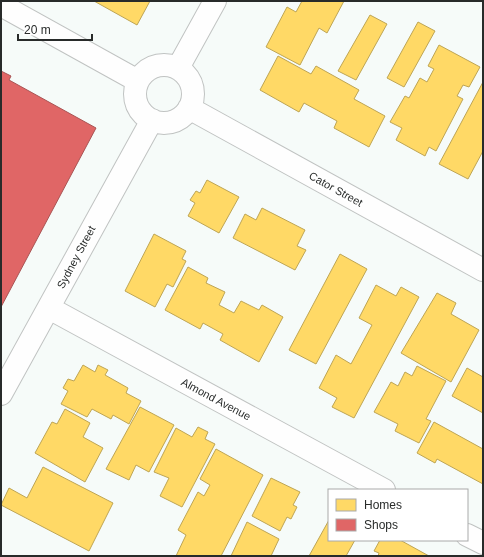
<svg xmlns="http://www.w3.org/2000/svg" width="484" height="557" font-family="Helvetica,sans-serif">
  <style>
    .homes { fill: #ffd966; stroke: #bea554 }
    .shops { fill: #e06666; stroke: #a95454 }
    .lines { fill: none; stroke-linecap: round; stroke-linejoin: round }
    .street-casing { stroke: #c0c3c2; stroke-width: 24 }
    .street { stroke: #fefefe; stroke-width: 22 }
    .labels { text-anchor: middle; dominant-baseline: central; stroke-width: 4; stroke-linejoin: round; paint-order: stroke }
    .street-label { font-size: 11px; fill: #282b2a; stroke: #fff }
  </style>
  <rect width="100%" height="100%" fill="#f6fbf9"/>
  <path class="homes" d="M94 1H150L137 25Z
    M302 1H344L327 33 319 28 300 65 266 47 287 7 296 12Z
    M370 15 387 24 356 80 338 71Z
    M418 22 435 31 404 87 387 78Z
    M439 45 480 67 469 87 463 85 457 96 463 99 436 151 429 147 425 156 396 140 402 128 390 122 405 96 409 98 420 78 427 82 434 69 428 66Z
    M278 56 311 74 316 66 359 90 354 99 385 116 369 147 334 128 337 121 304 103 299 112 260 90Z
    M483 82V151L468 179 439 164Z
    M207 180 239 197 219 233 188 216 195 203 190 200 196 191 200 193Z
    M262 208 305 230 297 246 306 250 295 270 233 238 245 214 256 220Z
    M154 234 186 251 182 259 186 261 173 287 167 284 155 307 125 291Z
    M340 254 367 269 316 364 289 350Z
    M188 267 208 278 206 283 225 292 219 305 234 313 241 301 259 310 262 305 283 317 259 362 220 340 223 334 203 323 200 329 165 310Z
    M376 285 396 296 401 287 419 297 354 418 332 407 337 398 319 388 336 355 351 364 372 325 359 318Z
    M437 293 456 303 451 314 479 330 451 382 401 353Z
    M83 365 95 372 98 365 108 370 105 375 128 388 126 393 141 401 129 424 113 415 111 419 92 409 87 417 61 404 68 391 63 388 68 379 74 381Z
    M417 366 446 381 426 419 431 421 419 443 395 431 398 424 374 412 391 382 398 386 405 372 412 376Z
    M467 368 483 377V413L452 396Z
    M140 407 174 425 149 472 136 465 129 480 106 469Z
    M65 409 90 423 83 437 103 448 85 482 35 453 52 422 57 424Z
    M434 422 483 449V484L437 459 435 463 417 453Z
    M198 427 208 432 205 439 215 444 182 507 160 496 169 478 154 472 176 428 192 437Z
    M216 449 263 475 221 556H176L186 535 178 530 198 492 204 496 210 485 200 479Z
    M43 467 113 503 89 551 1 505 9 488 27 498Z
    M271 478 300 492 293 505 297 507 291 519 287 517 280 531 252 516Z
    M329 520V540H355L346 556H309Z
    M247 522 279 539 271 556H231Z
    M380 540H400L429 556H378L379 553 374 551Z"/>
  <path class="shops" d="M1 71 11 76 9 80 96 128 1 307Z"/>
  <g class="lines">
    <g class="street-casing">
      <path id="street" d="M1 5 138 81
        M135 94a29 29 0 1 1 58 0a29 29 0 1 1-58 0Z
        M178 68 215 1
        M189 108 483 270
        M49 308 384 490
        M1 394 152 120
        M467 535 483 543"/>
    </g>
    <use href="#street" class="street"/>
  </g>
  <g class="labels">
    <g class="street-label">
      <text transform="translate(336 189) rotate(29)">Cator Street</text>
      <text transform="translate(76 257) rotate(-62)">Sydney Street</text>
      <text transform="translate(216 399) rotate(28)">Almond Avenue</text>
    </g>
  </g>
  <rect width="484" height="557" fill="none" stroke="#282b2a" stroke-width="4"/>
  <rect x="328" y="489" width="140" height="52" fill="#ffffff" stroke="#a9aaaa"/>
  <rect x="336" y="499" width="20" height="12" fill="#ffd966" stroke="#a9aaaa"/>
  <text x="364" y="509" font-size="12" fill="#282b2a">Homes</text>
  <rect x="336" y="519" width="20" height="12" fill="#e06666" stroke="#a9aaaa"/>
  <text x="364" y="529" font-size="12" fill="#282b2a">Shops</text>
  <path d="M18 34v6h74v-6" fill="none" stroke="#282b2a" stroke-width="2"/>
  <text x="24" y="34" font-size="12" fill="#282b2a" stroke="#ffffff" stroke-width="3" paint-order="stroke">20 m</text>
</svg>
